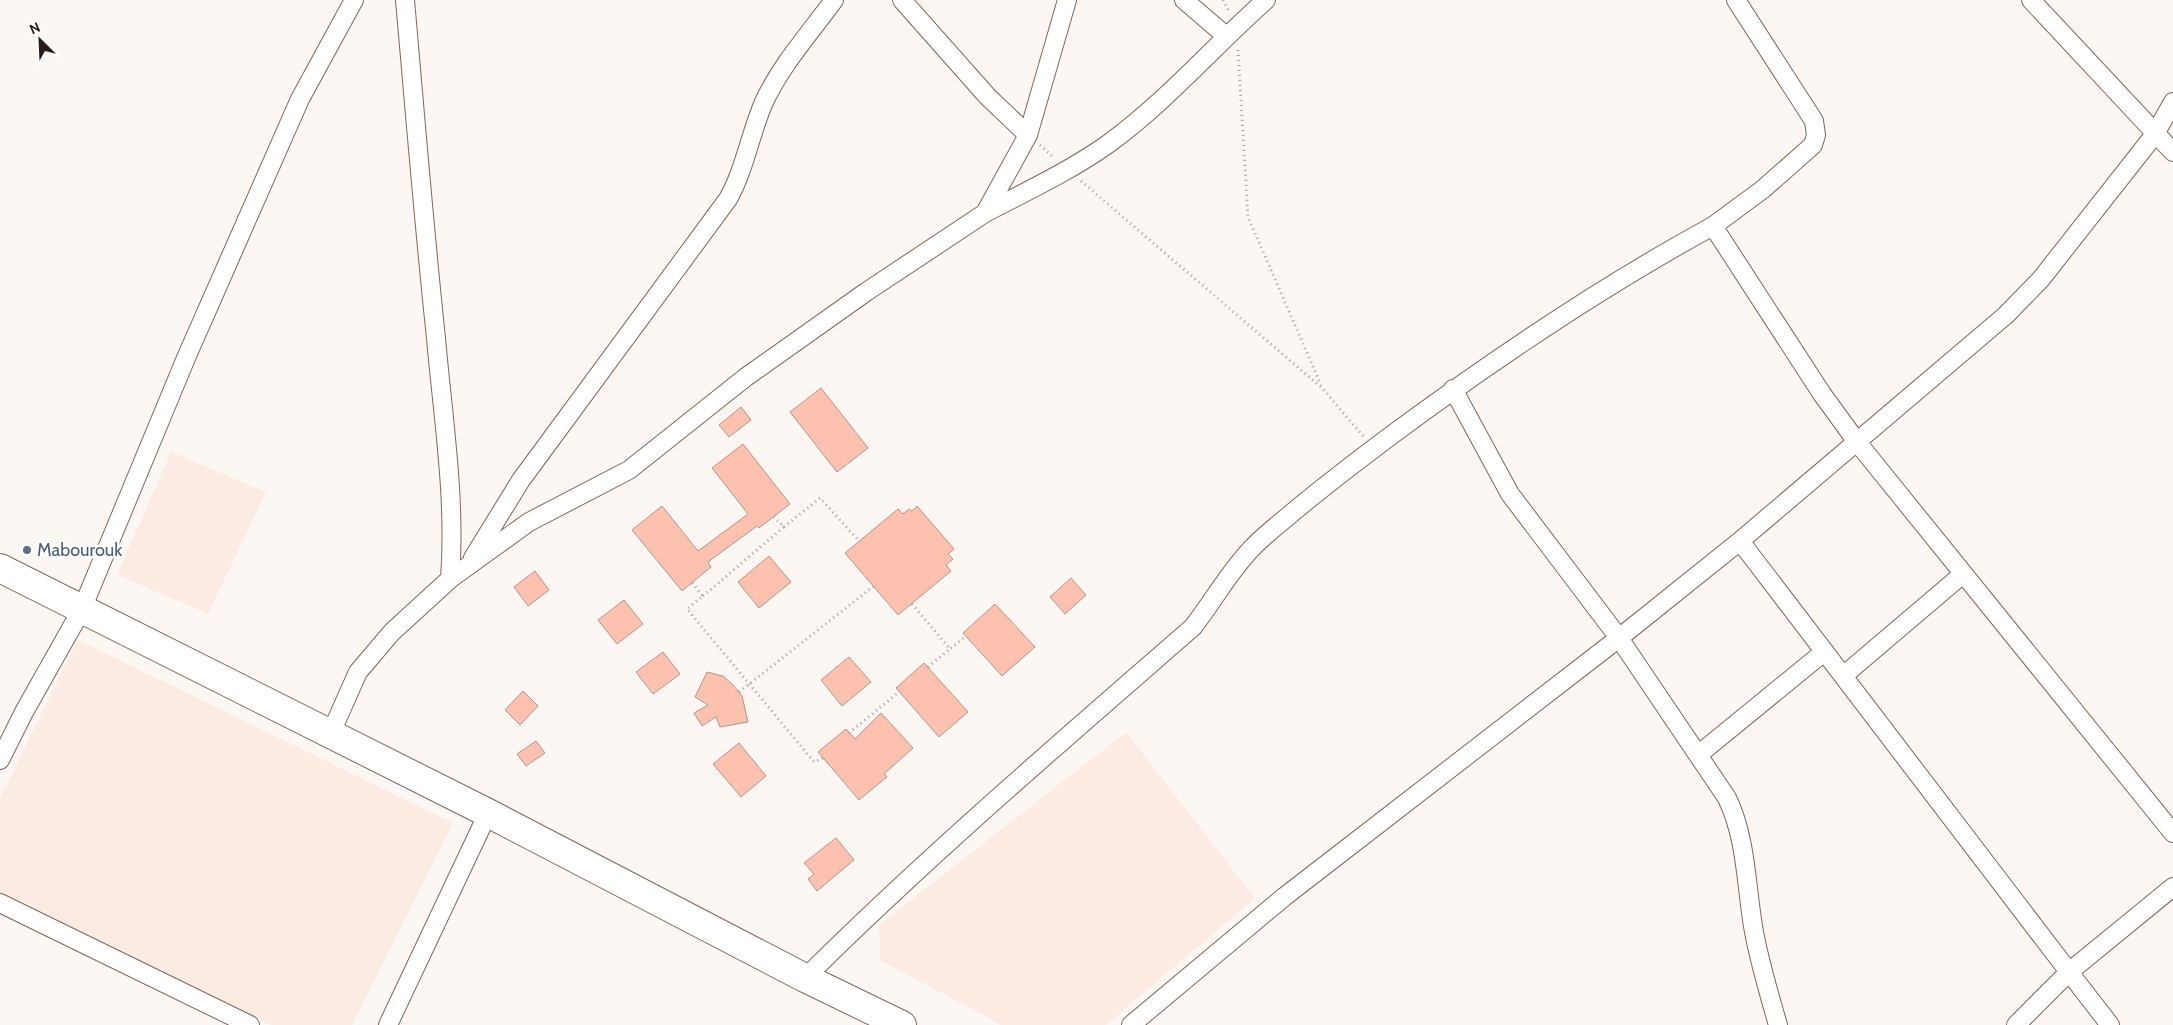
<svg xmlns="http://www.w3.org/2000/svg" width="2173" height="1025" font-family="Cabin,sans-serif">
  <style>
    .built { fill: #fbebe3 }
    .building { fill: #fdc1af; stroke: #b5958c }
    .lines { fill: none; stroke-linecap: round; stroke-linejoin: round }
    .street-casing { stroke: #816658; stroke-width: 20 }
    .highway-casing { stroke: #816658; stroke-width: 30 }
    .path { stroke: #a79f9a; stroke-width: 3; stroke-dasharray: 1 4; stroke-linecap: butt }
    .street { stroke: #fff; stroke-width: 18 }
    .highway { stroke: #fff; stroke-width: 28 }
    .service-dot { fill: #5c6f8a; stroke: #fff; stroke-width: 2 }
    .labels { text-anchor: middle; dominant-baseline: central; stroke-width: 5; stroke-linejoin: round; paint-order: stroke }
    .service-label { font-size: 18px; fill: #4e5e75; stroke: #fff; text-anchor: start }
  </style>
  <rect width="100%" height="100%" fill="#fdf7f4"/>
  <path class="built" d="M171 452 266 492 208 614 117 575Z
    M78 640 453 823 352 1025H271L0 892V798Z
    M1126 732 1255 898 1106 1025H1001L880 960 879 925Z"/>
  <path class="building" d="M821 388 868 448 837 472 790 412Z
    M741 407 751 420 729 437 719 425Z
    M743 444 790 504 759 528 757 526 708 562 711 567 682 591 632 530 662 506 698 551 748 514 712 468Z
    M917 506 954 549 948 554 953 559 946 565 951 571 898 615 845 553 898 509 903 514 909 509 912 511Z
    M769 556 791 582 759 608 738 582Z
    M535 571 549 590 528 606 514 587Z
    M1071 578 1086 595 1065 614 1050 597Z
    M624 600 643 624 617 644 598 620Z
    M995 604 1035 647 1002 676 963 633Z
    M663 652 680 674 653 694 636 672Z
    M849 657 871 682 842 706 821 680Z
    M924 663 968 712 939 737 896 688Z
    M707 672 723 676 733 685 742 696 748 722 720 727 716 717 702 726 694 713 708 705 695 697Z
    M523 691 538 706 520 725 505 710Z
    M881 713 913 748 884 774 887 777 859 800 818 752 846 729 855 739Z
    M536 741 545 753 526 766 517 754Z
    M739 743 766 776 741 797 713 764Z
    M836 838 854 860 817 891 808 879 814 874 804 863Z"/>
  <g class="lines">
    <g class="street-casing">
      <path id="street" d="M902 0 988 97 1028 135
        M1184 0 1226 36
        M1736 0 1814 121 1816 135 1813 145 1762 190 1713 226 1822 394 1857 442 2173 833
        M2031 0 2173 152
        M985 213C1027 191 1070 171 1108 144 1166 102 1213 47 1266 0
        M1453 389 1510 494 1619 638 1727 798C1747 839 1746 888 1754 932 1760 964 1769 994 1778 1025
        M1740 541 2069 972 2016 1025
        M473 558 521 480 728 199C745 169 750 134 764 102 781 65 810 33 834 0
        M450 579 529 522 629 470 746 377 866 292 985 213 1028 135 1067 0
        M1843 676 1963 574
        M330 735 358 672 392 632 450 579C456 498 443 419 436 338 424 226 415 113 405 0
        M1698 755 1824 652
        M0 760 24 712 82 609 186 358 300 99 354 0
        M0 903 250 1025
        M805 978C929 855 1061 742 1193 627 1214 600 1230 570 1254 546 1264 536 1275 527 1286 518 1320 489 1357 461 1393 434 1496 358 1601 287 1713 226
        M388 1025 488 813
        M1131 1025 1284 897 1619 638 1740 541 2006 315 2041 279 2155 134 2173 102
        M2110 1025 2069 972 2173 887"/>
    </g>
    <g class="highway-casing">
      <path id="highway" d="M0 568 488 813 805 978 902 1025"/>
    </g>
    <path class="path" d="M1223 0 1229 11
      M1238 50 1248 217 1321 385
      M1040 145 1054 158
      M1081 181 1322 388 1364 437
      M784 527 820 498 859 541
      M692 583 703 596 687 609 814 762 823 758
      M703 596 784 527 774 517
      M912 604 950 649 966 636
      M928 667 950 649
      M739 692 874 586
      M849 733 899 692"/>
    <use href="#street" class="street"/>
    <use href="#highway" class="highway"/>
  </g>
  <circle class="service-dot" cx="27" cy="550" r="5"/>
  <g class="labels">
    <g class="service-label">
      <text x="37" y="550">Mabourouk</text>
    </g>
  </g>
  <g transform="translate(40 40) rotate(336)" stroke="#ffffff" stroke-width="4" paint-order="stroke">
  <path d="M0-4L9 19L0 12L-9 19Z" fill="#281d17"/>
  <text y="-8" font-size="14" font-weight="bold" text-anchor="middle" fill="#281d17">N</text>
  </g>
</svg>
